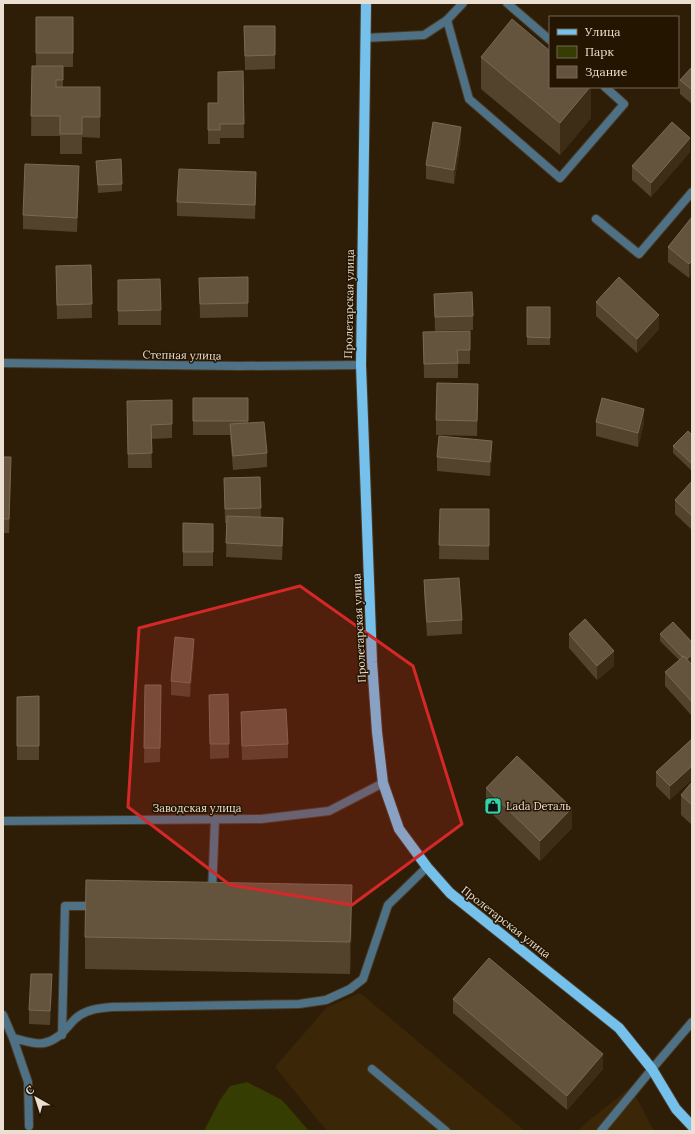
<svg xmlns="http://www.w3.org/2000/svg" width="695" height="1134" font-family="Lora,serif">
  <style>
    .built { fill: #3b2608 }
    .green { fill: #353d02 }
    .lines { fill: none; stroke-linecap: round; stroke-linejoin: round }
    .service-casing { stroke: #493923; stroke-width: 10 }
    .minor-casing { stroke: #493923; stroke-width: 10 }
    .primary-casing { stroke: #493923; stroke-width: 12 }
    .service { stroke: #4e7185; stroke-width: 8 }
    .minor { stroke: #4e7185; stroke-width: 8 }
    .primary { stroke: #76c1ec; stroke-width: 10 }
    .wall { fill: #53432c }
    .shaded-wall { fill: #3e2d16 }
    .building { fill: #64543e; stroke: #796955 }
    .marked { fill: #d62828; fill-opacity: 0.2; stroke: #d62828; stroke-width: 3; stroke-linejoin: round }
    .labels { text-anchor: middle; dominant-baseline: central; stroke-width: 3; stroke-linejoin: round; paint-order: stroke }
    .street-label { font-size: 11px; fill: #eadfd1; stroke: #241501 }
    .poi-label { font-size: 11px; fill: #eadfd1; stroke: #241501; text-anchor: start }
  </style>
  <rect width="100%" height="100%" fill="#2f1e07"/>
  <path class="built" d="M360 993 525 1131H327L275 1067 327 1007Z
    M631 1087 654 1131H578L586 1123Z"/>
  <path class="green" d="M247 1082 282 1100 309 1131H204L220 1100 230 1086Z"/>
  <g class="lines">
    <g class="service-casing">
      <path id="service" d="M507 3 550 40
        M447 20 469 99 560 178 624 104 605 87
        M212 892 215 819
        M3 1015 13 1038 28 1082 29 1126
        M62 1035 65 906H96
        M13 1038C22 1040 35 1045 44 1043 59 1040 65 1029 75 1019 86 1009 100 1008 113 1007L299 1004 326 1000 350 989 363 979 388 905 427 867
        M372 1069 446 1131
        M601 1131 652 1069"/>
    </g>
    <g class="minor-casing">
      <path id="minor" d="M365 38 424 35 447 20 463 3
        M596 219 639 254 692 192
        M3 363 239 366 361 365
        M3 821 261 819 329 811 383 783
        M652 1069 692 1022"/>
    </g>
    <g class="primary-casing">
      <path id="primary" d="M366 3 361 365 372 662 377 732 383 783 399 829 427 867 450 893 619 1028 652 1069 676 1109 692 1126"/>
    </g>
    <use href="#service" class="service"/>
    <use href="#minor" class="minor"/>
    <use href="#primary" class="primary"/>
  </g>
  <path class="wall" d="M36 17H73V67H63V87H100V138L82 137V154H60V136H31L32 66H36Z
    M244 26 275 55V69L245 70Z
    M481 57 591 87V118L560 155 481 89Z
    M692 67V104L680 94V80Z
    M243 71 244 138H220V144H208V103H218Z
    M461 141 454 184 426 179V165Z
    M690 152 651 197 632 180V166Z
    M96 161 122 184V191L98 193Z
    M79 180 77 232 23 229V215Z
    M256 187 255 219 177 216V202Z
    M692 217 689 278 668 262V247Z
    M91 265 92 318 57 319 56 266Z
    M199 278 248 303V317L200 318Z
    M118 280 161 310V325H118Z
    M434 294 473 316V330L435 331Z
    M596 302 659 329 637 353 596 316Z
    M527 307H550V345H527Z
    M470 331V364H458V378H424L423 332Z
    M193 398H248V423L267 453V467L233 470 230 435H193Z
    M478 398 477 436 436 435V420Z
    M172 400V438L151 439 152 468H128L127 415Z
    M596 422 644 423 638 447 596 436Z
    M692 435V471L673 453V446Z
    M492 455 490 476 437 471V457Z
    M3 457 11 471 9 533H3Z
    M260 477 261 517 283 532 282 560 226 557 227 523H225L224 478Z
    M692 481V530L675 514V500Z
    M440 509H489V560L439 559Z
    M183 523 213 524V566H183Z
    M424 580 462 620V634L427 636 424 594Z
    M569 634 614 666 597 680 569 648Z
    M660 634 692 665V716L665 686V672L679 660 660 641Z
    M194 653 190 697 171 695V681Z
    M145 685H161L160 762 144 763Z
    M228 694 229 758 210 759 209 695Z
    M39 696V760H17V697Z
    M241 712 288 744V758L242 760 241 726Z
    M692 739 670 800 656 786V772Z
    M692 782V825L681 815V795Z
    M486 788 572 828 540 861 486 808Z
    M352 918 350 974 85 969V937Z
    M52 988 50 1025 29 1024V1010Z
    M453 999 603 1069 567 1110 453 1013Z"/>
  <path class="shaded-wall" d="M590 87H591V118L560 155V123Z
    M461 127V141L454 184V170Z
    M690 138V152L651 197V183Z
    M79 166V180L77 232V218Z
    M256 172V187L255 219V205Z
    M692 261V275L689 278V264Z
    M659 315V329L637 353V339Z
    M478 384V398L477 436V421Z
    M644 409V423L638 447V433Z
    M492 441V455L490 476V462Z
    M11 457V471L9 533V519Z
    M283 518V532L282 560V546Z
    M194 639V653L190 697V683Z
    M614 651V666L597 680V666Z
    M692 655V662L686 668V661Z
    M692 766V780L670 800V786Z
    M572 808V828L540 861V841Z
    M352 885V918L350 974V942Z
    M52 974V988L50 1025V1011Z
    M603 1054V1069L567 1110V1096Z"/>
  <path class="building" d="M36 17H73V53H36Z
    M512 19 550 51V87H590L560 123 481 57Z
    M244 26H275V55L245 56Z
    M32 66H63V80H56V87H100V117H82V134H60V116H31Z
    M692 67V90L680 80Z
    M243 71 244 124H220V130H208V103H218V72Z
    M433 122 461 127 454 170 426 165Z
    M672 122 690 138 651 183 632 166Z
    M121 159 122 184 98 185 96 161Z
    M25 164 79 166 77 218 23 215Z
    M179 169 256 172 255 205 177 202Z
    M692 217V261L689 264 668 247Z
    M91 265 92 304 57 305 56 266Z
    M248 277V303L200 304 199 278Z
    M619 277 659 315 637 339 596 302Z
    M160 279 161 310 118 311V280Z
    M472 292 473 316 435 317 434 294Z
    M527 307H550V338L527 337Z
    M470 331V350H457L458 363 424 364 423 332Z
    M437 383 478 384 477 421 436 420Z
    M193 398H248V421H193Z
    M602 398 644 409 638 433 596 422Z
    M172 400V424L151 425 152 453 128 454 127 401Z
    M264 422 267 453 233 456 230 424Z
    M688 431 692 435V464L673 446Z
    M439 436 492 441 490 462 437 457Z
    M3 457H11L9 519H3Z
    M260 477 261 508 225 509 224 478Z
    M692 481V516L675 500Z
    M440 509H489V546L439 545Z
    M227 516 283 518 282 546 226 543Z
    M183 523 213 524V552H183Z
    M459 578 462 620 427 622 424 580Z
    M585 619 614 651 597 666 569 634Z
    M673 622 692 642V655L687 659 684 656 682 657 660 634Z
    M175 637 194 639 190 683 171 681Z
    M684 656 692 665V702L665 672Z
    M145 685H161L160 748H144Z
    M228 694 229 744H210L209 695Z
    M39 696V746H17V697Z
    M286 709 288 744 242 746 241 712Z
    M692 739V766L670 786 656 772Z
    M517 756 572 808 540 841 486 788Z
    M692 782V805L681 795Z
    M86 880 352 885 350 942 85 937Z
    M489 958 603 1054 567 1096 453 999Z
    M31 974H52L50 1011 29 1010Z"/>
  <path class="marked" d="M300 586 413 666 462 824 352 905 230 885 128 807 139 628Z"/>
  <defs>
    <g id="shop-square" transform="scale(0.9)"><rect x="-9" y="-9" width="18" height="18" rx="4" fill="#31d4a9" stroke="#241501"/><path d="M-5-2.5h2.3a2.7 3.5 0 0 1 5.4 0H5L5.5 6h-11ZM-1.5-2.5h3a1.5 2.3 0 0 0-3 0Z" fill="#111"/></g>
  </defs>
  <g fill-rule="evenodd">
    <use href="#shop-square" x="493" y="806"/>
  </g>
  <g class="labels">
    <g class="street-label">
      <text transform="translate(349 304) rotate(-89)">Пролетарская улица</text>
      <text transform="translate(182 355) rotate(1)">Степная улица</text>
      <text transform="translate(359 628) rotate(-93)">Пролетарская улица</text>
      <text x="197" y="808">Заводская улица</text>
      <text transform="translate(506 922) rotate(38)">Пролетарская улица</text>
    </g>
    <g class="poi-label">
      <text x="506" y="806">Lada Dеталь</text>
    </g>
  </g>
  <rect width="695" height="1134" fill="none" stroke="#eadfd1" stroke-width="8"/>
  <rect x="549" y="16" width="130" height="72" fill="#241501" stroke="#736654"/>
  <rect x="557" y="29" width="20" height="6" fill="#76c1ec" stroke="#736654"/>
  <text x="585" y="36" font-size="12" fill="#eadfd1">Улица</text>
  <rect x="557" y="46" width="20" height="12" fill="#353d02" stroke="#736654"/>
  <text x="585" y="56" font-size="12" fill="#eadfd1">Парк</text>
  <rect x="557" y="66" width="20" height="12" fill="#64543e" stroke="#736654"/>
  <text x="585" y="76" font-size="12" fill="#eadfd1">Здание</text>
  <g transform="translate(36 1098) rotate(321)" stroke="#241501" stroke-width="3" paint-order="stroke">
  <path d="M0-3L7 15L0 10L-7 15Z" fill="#eadfd1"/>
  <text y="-6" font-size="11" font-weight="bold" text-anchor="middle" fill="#eadfd1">С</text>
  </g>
</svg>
